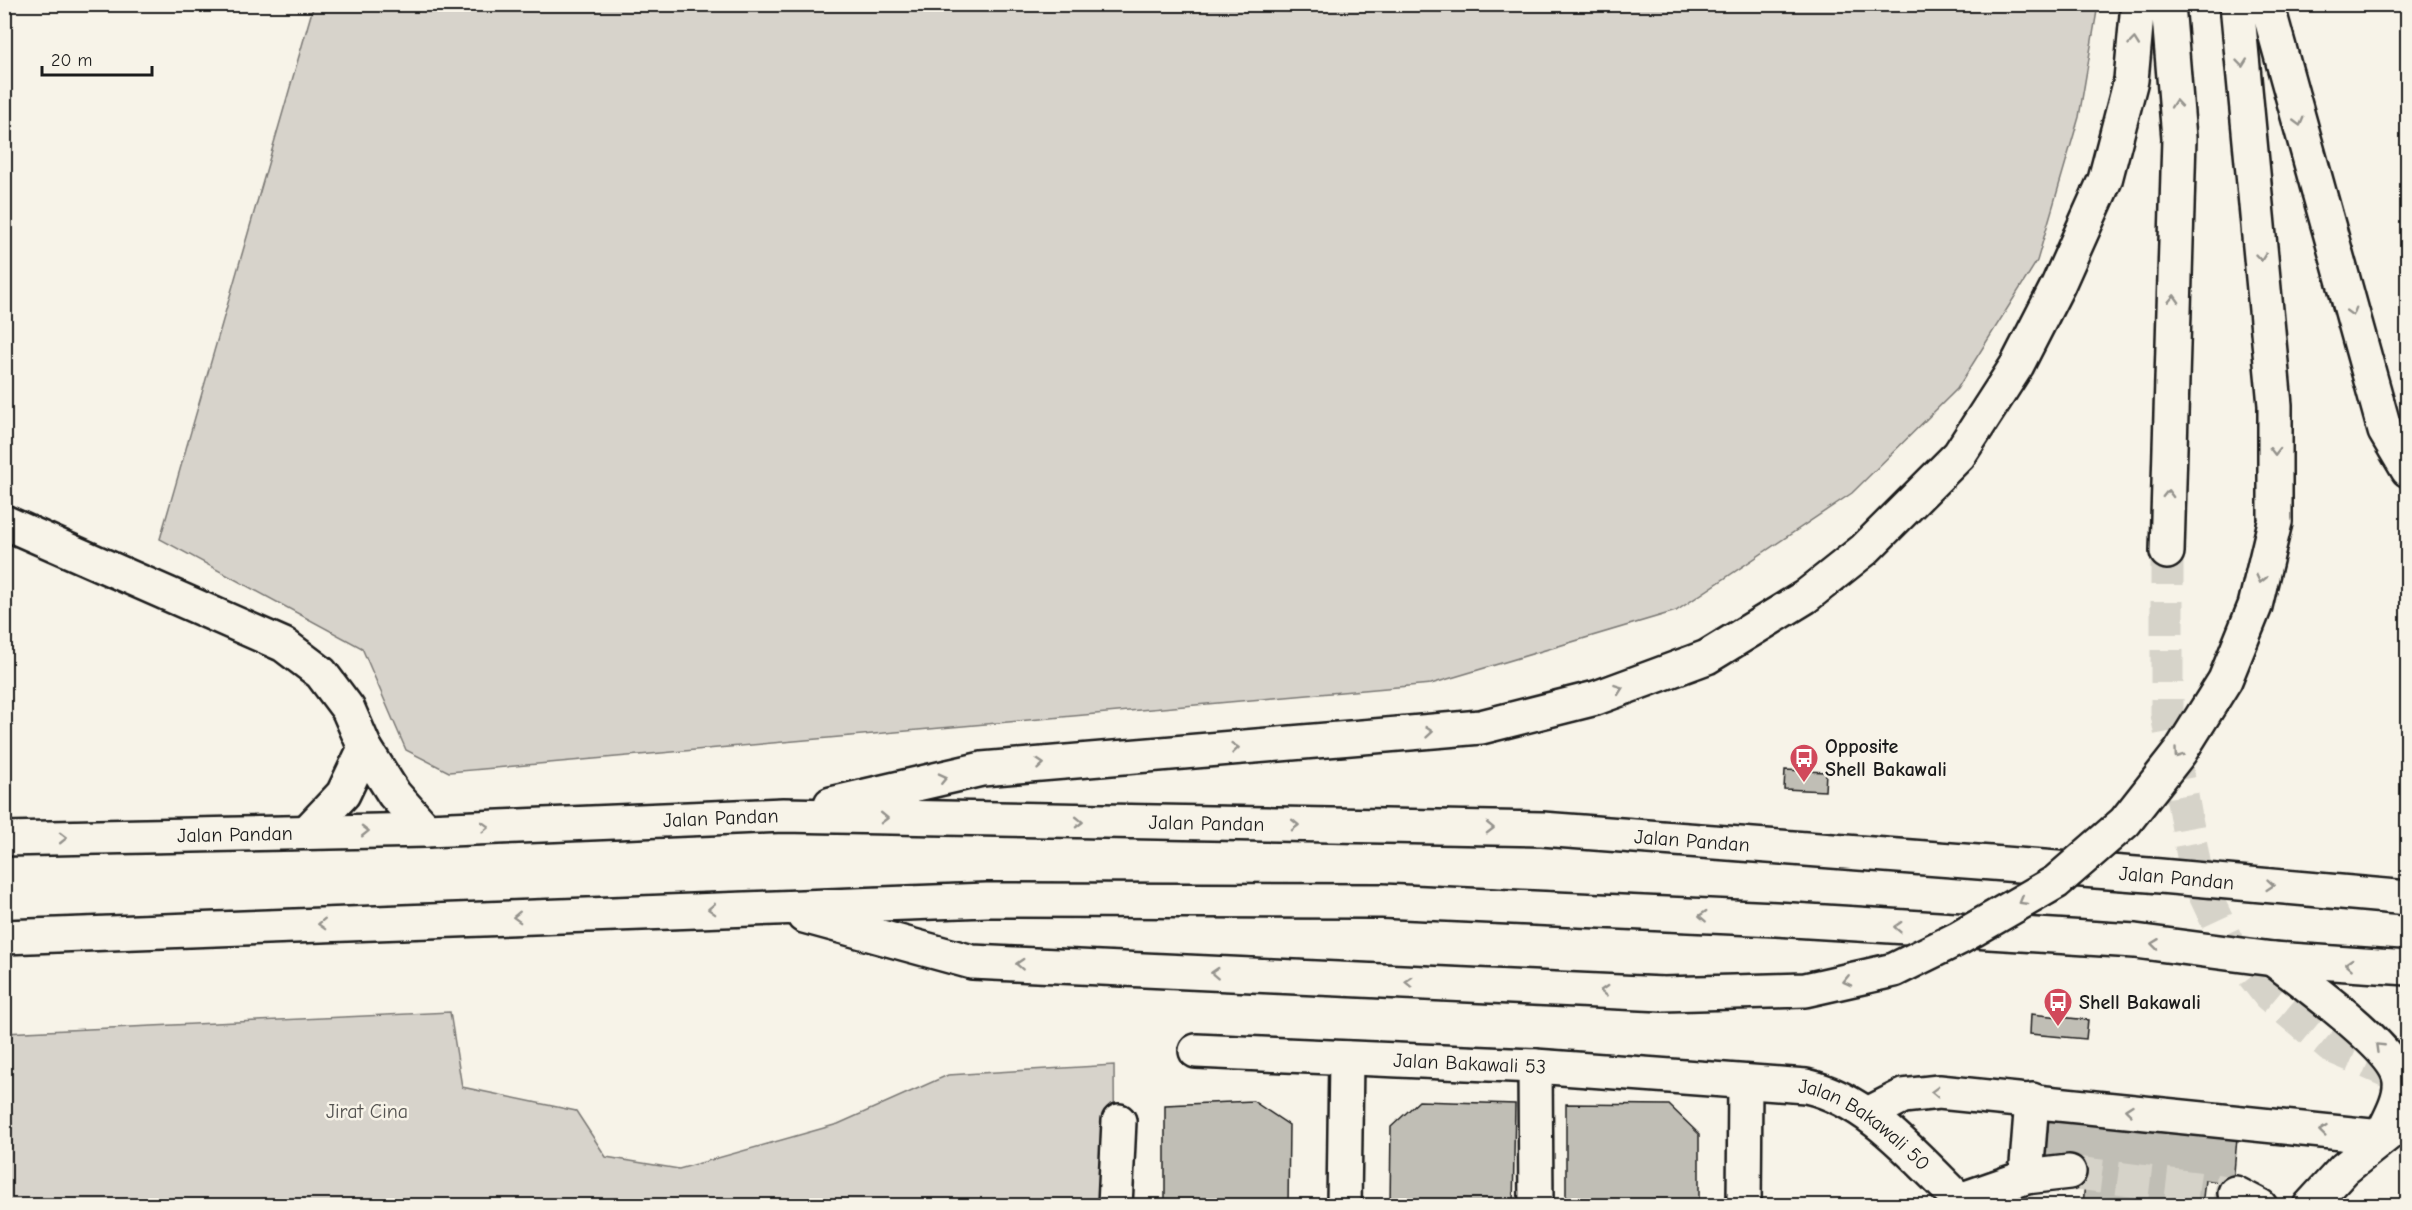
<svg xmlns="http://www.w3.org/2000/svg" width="2412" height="1210" font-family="'Comic Neue',sans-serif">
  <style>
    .green { fill: #d7d3cb; stroke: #7a7874; stroke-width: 1.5 }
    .building { fill: #c0beb5; stroke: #1c1c1c; stroke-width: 1.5 }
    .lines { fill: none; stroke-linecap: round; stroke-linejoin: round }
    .minor-tunnel { stroke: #d6d3c9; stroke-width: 33; stroke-dasharray: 33 16; stroke-linecap: butt }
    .highway-tunnel { stroke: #d6d3c9; stroke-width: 33; stroke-dasharray: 33 16; stroke-linecap: butt }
    .minor-casing { stroke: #1c1c1c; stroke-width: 38 }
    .major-casing { stroke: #1c1c1c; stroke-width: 38 }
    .highway-casing { stroke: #1c1c1c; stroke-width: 38 }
    .minor { stroke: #f7f3e8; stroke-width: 33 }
    .major { stroke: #f7f3e8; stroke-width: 33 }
    .highway { stroke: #f7f3e8; stroke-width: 33 }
    .highway-bridge-casing { stroke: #1c1c1c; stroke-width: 38; stroke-linecap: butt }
    .highway-bridge { stroke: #f7f3e8; stroke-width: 33 }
    .oneway { stroke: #94928c }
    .labels { text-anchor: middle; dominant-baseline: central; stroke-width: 5; stroke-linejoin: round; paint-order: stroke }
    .poi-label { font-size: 20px; font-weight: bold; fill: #1c1c1c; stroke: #f7f3e8; text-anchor: start }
    .street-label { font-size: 20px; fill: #1c1c1c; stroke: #f7f3e8 }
    .park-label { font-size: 20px; fill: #545351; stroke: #f7f3e8 }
  </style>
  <rect width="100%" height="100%" fill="#f7f3e8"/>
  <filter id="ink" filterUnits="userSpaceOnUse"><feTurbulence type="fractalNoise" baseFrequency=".0167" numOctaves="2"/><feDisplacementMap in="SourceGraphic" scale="12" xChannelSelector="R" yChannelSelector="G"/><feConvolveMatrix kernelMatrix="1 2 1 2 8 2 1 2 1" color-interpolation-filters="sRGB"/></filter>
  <g filter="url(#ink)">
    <path class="green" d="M314 4H2098V5L2079 117 2037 261 1957 389 1852 493 1676 611 1431 684 449 772 406 750 362 648 160 539Z
      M450 1012 462 1087 576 1111 606 1157 679 1169 838 1124 948 1075 1114 1065 1115 1205H5L4 1033Z"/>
    <path class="building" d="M1785 770 1826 772 1825 791 1784 789Z
      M2031 1014 2088 1020 2086 1039 2030 1034Z
      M1253 1101 1289 1125 1288 1206H1165V1105Z
      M1419 1101 1515 1104 1513 1206H1390L1391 1127Z
      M1566 1104 1669 1105 1699 1134V1206H1566Z
      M2049 1117 2237 1138 2233 1184 2205 1180 2202 1206H2083L2086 1169 2044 1164Z"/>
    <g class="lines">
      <path class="minor-tunnel" d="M2069 1172 2235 1193"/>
      <path class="highway-tunnel" d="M2167 552V714L2197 878 2227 942 2269 995 2330 1046 2408 1080"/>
      <g class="minor-casing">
        <g id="minor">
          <path d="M4 522 284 645 321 673 348 709 365 748 394 794 426 830"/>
          <path d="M307 832 343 794 365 748"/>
          <path id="s1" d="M1196 1051 1535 1066 1806 1086C1872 1101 1918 1161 1966 1206"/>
          <path d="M1535 1066 1536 1206"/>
          <path d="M1868 1114 1903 1096 1939 1092 2381 1137"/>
          <path d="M2026 1177 2032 1100"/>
          <path d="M2235 1193 2260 1206"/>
          <path d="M1960 1200 2026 1177 2069 1172"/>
          <path d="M1115 1206 1119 1121"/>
          <path d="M1344 1206 1346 1058"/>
          <path d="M1744 1206 1745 1082"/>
        </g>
      </g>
      <g class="major-casing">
        <path id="major" d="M2273 959C2301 981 2397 1049 2400 1081 2402 1099 2389 1120 2381 1137
          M2310 1206 2344 1169 2399 1125"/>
      </g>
      <g class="highway-casing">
        <g id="highway">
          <path d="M2237 4 2275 405V522"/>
          <path d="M2267 4 2385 431 2408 470"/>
          <path d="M2167 552 2179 138 2168 4"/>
          <path d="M831 804 982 769 1481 727 1596 698 1707 657 1805 597 1864 550 1959 455 2017 365 2058 285 2105 180 2131 80 2138 4"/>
          <path id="s2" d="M4 839 426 830 783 815 1542 829 2149 875 2408 898"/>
          <path d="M804 916 972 962 1663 994"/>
          <path d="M4 937 987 900 1382 901 1776 919 2135 941 2273 959 2408 968"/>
        </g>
      </g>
      <use href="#minor" class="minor"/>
      <use href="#major" class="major"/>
      <use href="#highway" class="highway"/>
      <g class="highway-bridge-casing">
        <path id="highway-bridge" d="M1663 994 1805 990 1894 970 1959 938 2056 882 2125 822 2180 752 2225 680 2255 606 2275 522"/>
      </g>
      <use href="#highway-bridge" class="highway-bridge"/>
    </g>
    <defs><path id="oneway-chevron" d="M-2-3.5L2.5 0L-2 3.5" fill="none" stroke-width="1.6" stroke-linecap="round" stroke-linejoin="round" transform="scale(1.5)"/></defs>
    <g class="oneway">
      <use href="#oneway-chevron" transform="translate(2134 42) rotate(-84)"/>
      <use href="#oneway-chevron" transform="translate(2242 63) rotate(84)"/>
      <use href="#oneway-chevron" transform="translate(2176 104) rotate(-95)"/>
      <use href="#oneway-chevron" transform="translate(2299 122) rotate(75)"/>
      <use href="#oneway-chevron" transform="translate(2261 257) rotate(84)"/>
      <use href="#oneway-chevron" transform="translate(2174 299) rotate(-88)"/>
      <use href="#oneway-chevron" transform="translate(2352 312) rotate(74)"/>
      <use href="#oneway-chevron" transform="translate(2275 451) rotate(90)"/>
      <use href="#oneway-chevron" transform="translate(2168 494) rotate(-89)"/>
      <use href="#oneway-chevron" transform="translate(2261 579) rotate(103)"/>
      <use href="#oneway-chevron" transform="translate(1619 689) rotate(-20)"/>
      <use href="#oneway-chevron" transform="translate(1429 732) rotate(-5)"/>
      <use href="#oneway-chevron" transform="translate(1235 748) rotate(-5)"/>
      <use href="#oneway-chevron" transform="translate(2178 754) rotate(126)"/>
      <use href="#oneway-chevron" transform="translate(1040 764) rotate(-5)"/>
      <use href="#oneway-chevron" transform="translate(943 778) rotate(-13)"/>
      <use href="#oneway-chevron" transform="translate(884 818) rotate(1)"/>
      <use href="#oneway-chevron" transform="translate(1079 822) rotate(1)"/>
      <use href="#oneway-chevron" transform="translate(1295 825) rotate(1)"/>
      <use href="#oneway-chevron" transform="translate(485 827) rotate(-2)"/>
      <use href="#oneway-chevron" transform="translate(1490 828) rotate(1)"/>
      <use href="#oneway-chevron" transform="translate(365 831) rotate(-1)"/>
      <use href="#oneway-chevron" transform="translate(63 838) rotate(-1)"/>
      <use href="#oneway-chevron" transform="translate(2270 885) rotate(5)"/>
      <use href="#oneway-chevron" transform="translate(2023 901) rotate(150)"/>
      <use href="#oneway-chevron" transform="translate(712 909) rotate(178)"/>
      <use href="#oneway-chevron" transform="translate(1703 916) rotate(-177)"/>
      <use href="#oneway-chevron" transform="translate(517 917) rotate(178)"/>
      <use href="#oneway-chevron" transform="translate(322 924) rotate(178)"/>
      <use href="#oneway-chevron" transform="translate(1898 927) rotate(-177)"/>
      <use href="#oneway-chevron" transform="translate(2155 944) rotate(-173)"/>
      <use href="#oneway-chevron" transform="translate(1020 964) rotate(-177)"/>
      <use href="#oneway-chevron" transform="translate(2349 964) rotate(-176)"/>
      <use href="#oneway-chevron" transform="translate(1215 973) rotate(-177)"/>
      <use href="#oneway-chevron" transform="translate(1847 981) rotate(167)"/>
      <use href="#oneway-chevron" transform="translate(1409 982) rotate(-177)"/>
      <use href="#oneway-chevron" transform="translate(1604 991) rotate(-177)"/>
      <use href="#oneway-chevron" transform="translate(2379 1047) rotate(-136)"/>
      <use href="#oneway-chevron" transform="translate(1935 1092) rotate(-178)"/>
      <use href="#oneway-chevron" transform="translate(2129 1110) rotate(-174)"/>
      <use href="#oneway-chevron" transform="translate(2323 1131) rotate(-174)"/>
    </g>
  </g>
  <defs>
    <g id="bus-pin" transform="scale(1.5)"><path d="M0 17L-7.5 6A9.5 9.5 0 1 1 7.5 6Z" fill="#d1495b" stroke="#f7f3e8"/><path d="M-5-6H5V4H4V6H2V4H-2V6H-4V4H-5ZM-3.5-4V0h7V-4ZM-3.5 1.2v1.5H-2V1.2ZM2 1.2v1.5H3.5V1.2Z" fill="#fff"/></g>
  </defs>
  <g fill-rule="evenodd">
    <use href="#bus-pin" x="1804" y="758"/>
    <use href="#bus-pin" x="2058" y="1002"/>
  </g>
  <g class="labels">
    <g class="poi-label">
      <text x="1825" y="746">Opposite<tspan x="1825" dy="23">Shell Bakawali</tspan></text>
      <text x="2079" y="1002">Shell Bakawali</text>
    </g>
    <g class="street-label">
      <text stroke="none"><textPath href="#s2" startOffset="717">Jalan Pandan</textPath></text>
      <text stroke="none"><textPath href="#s2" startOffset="1203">Jalan Pandan</textPath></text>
      <text stroke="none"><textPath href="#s2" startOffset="231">Jalan Pandan</textPath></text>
      <text stroke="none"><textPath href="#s2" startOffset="1689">Jalan Pandan</textPath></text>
      <text stroke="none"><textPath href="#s2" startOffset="2175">Jalan Pandan</textPath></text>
      <text stroke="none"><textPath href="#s1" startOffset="274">Jalan Bakawali 53</textPath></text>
      <text stroke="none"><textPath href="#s1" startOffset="681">Jalan Bakawali 50</textPath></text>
    </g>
    <g class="park-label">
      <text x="367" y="1111">Jirat Cina</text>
    </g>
  </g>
  <rect width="2412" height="1210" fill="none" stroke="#f7f3e8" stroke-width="24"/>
  <rect x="12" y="12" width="2388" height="1186" fill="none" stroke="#1c1c1c" stroke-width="2" filter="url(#ink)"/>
  <path d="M42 66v9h110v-9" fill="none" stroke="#1c1c1c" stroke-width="3"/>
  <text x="51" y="66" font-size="18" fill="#1c1c1c" stroke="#f7f3e8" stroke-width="4.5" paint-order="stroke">20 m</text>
</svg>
